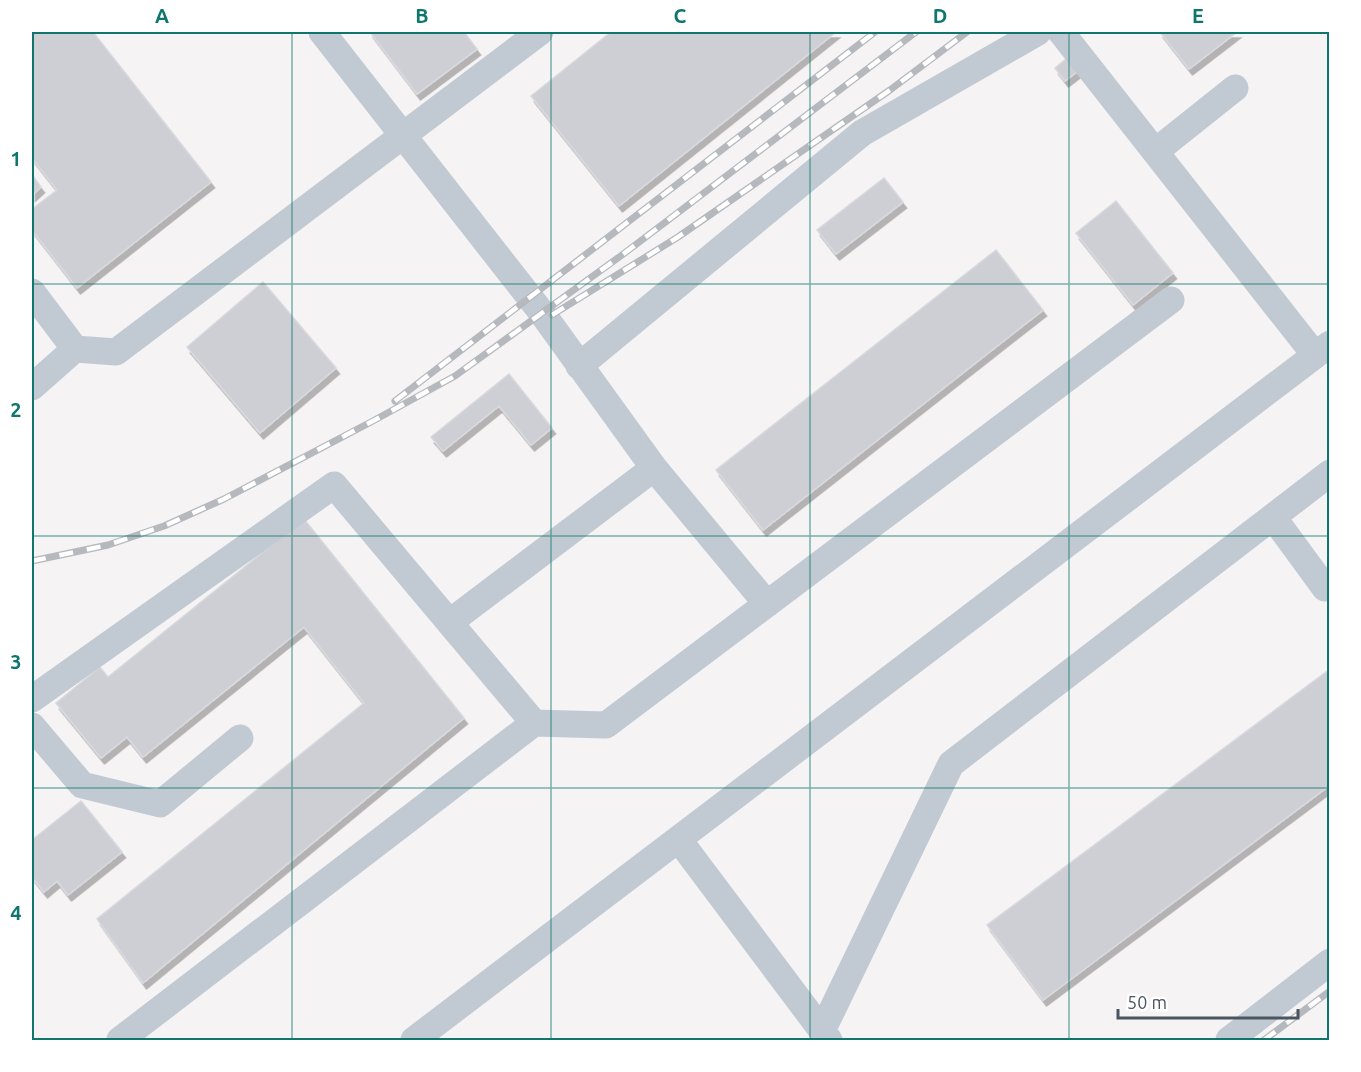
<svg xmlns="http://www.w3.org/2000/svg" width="1361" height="1072" font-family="Ubuntu,sans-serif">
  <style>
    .building { fill: #cdcfd5; stroke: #d7d9de; stroke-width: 1.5; filter: url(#shadow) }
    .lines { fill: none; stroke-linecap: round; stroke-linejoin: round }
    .minor { stroke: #c1cad2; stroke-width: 27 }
    .rail-casing { stroke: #b5b8bd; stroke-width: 7 }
    .rail { stroke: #fff; stroke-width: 4.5; stroke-dasharray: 14; stroke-linecap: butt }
    .grid { fill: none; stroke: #0f766e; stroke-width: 1.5; stroke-opacity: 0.55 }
    .neatline { fill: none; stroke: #0f766e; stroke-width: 2 }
    .grid-label { font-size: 20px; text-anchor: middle; font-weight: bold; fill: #0f766e }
  </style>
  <defs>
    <filter id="shadow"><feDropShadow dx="3.5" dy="6" stdDeviation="0" flood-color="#0004"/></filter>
  </defs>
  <rect width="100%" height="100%" fill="#f5f3f3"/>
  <path class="building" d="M32 32H93L211 182 77 288 32 230V209L57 190 32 158Z
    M370 32H464L477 49 417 94Z
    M611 32H836L619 206 531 96Z
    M1160 32H1237L1189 69Z
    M1067 58 1078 71 1065 81 1055 68Z
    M32 175 41 187 32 195Z
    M884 178 903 202 836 254 817 230Z
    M1116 201 1173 273 1133 305 1076 233Z
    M996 250 1043 310 763 530 716 470Z
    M263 282 336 368 260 433 187 347Z
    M509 374 552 428 531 445 499 406 443 451 431 437Z
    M304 519 464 718 143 983 97 919 364 703 304 627 143 757 127 737 101 758 56 703 100 667 108 677Z
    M1330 669V785L1043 1000 987 925Z
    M81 801 122 852 68 895 57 881 44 892 32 877V840Z"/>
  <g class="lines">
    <path class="minor" d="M322 32 542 313 654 468 767 604
      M1061 32 1315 355
      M1156 151 1235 88
      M32 292 75 349 32 387
      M75 349 116 352 540 32
      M579 366 862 133 1038 32
      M1273 517 1325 588 1330 584
      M450 622 654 468
      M32 699 334 485 534 723 120 1040
      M534 723 606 725 1171 300
      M32 726 82 785 160 804 240 738
      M679 840 829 1040
      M822 1031 951 764 1330 473
      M414 1040 1330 344
      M1229 1040 1330 962"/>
    <g class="rail-casing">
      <path id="rail" d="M552 315 678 237 890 90 967 32
        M395 401 875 32
        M32 561 108 545 164 526 224 499 371 422 455 376 622 255 916 32
        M1264 1040 1330 991"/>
    </g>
    <use href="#rail" class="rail"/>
  </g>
  <path class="grid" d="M292 32V1040M551 32V1040M810 32V1040M1069 32V1040M32 284H1330M32 536H1330M32 788H1330"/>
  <rect width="1361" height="1072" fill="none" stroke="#ffffff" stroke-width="66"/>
  <path d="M1118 1009v9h180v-9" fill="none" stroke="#4a5661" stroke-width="3"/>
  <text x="1127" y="1009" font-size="18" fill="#4a5661" stroke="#ffffff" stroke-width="4.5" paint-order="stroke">50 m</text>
  <rect x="33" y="33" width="1295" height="1006" class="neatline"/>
  <g class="grid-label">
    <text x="162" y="23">A</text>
    <text x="422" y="23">B</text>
    <text x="680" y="23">C</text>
    <text x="940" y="23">D</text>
    <text x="1198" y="23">E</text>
    <text x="16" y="166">1</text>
    <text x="16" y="417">2</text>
    <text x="16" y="669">3</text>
    <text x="16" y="920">4</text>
  </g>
</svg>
